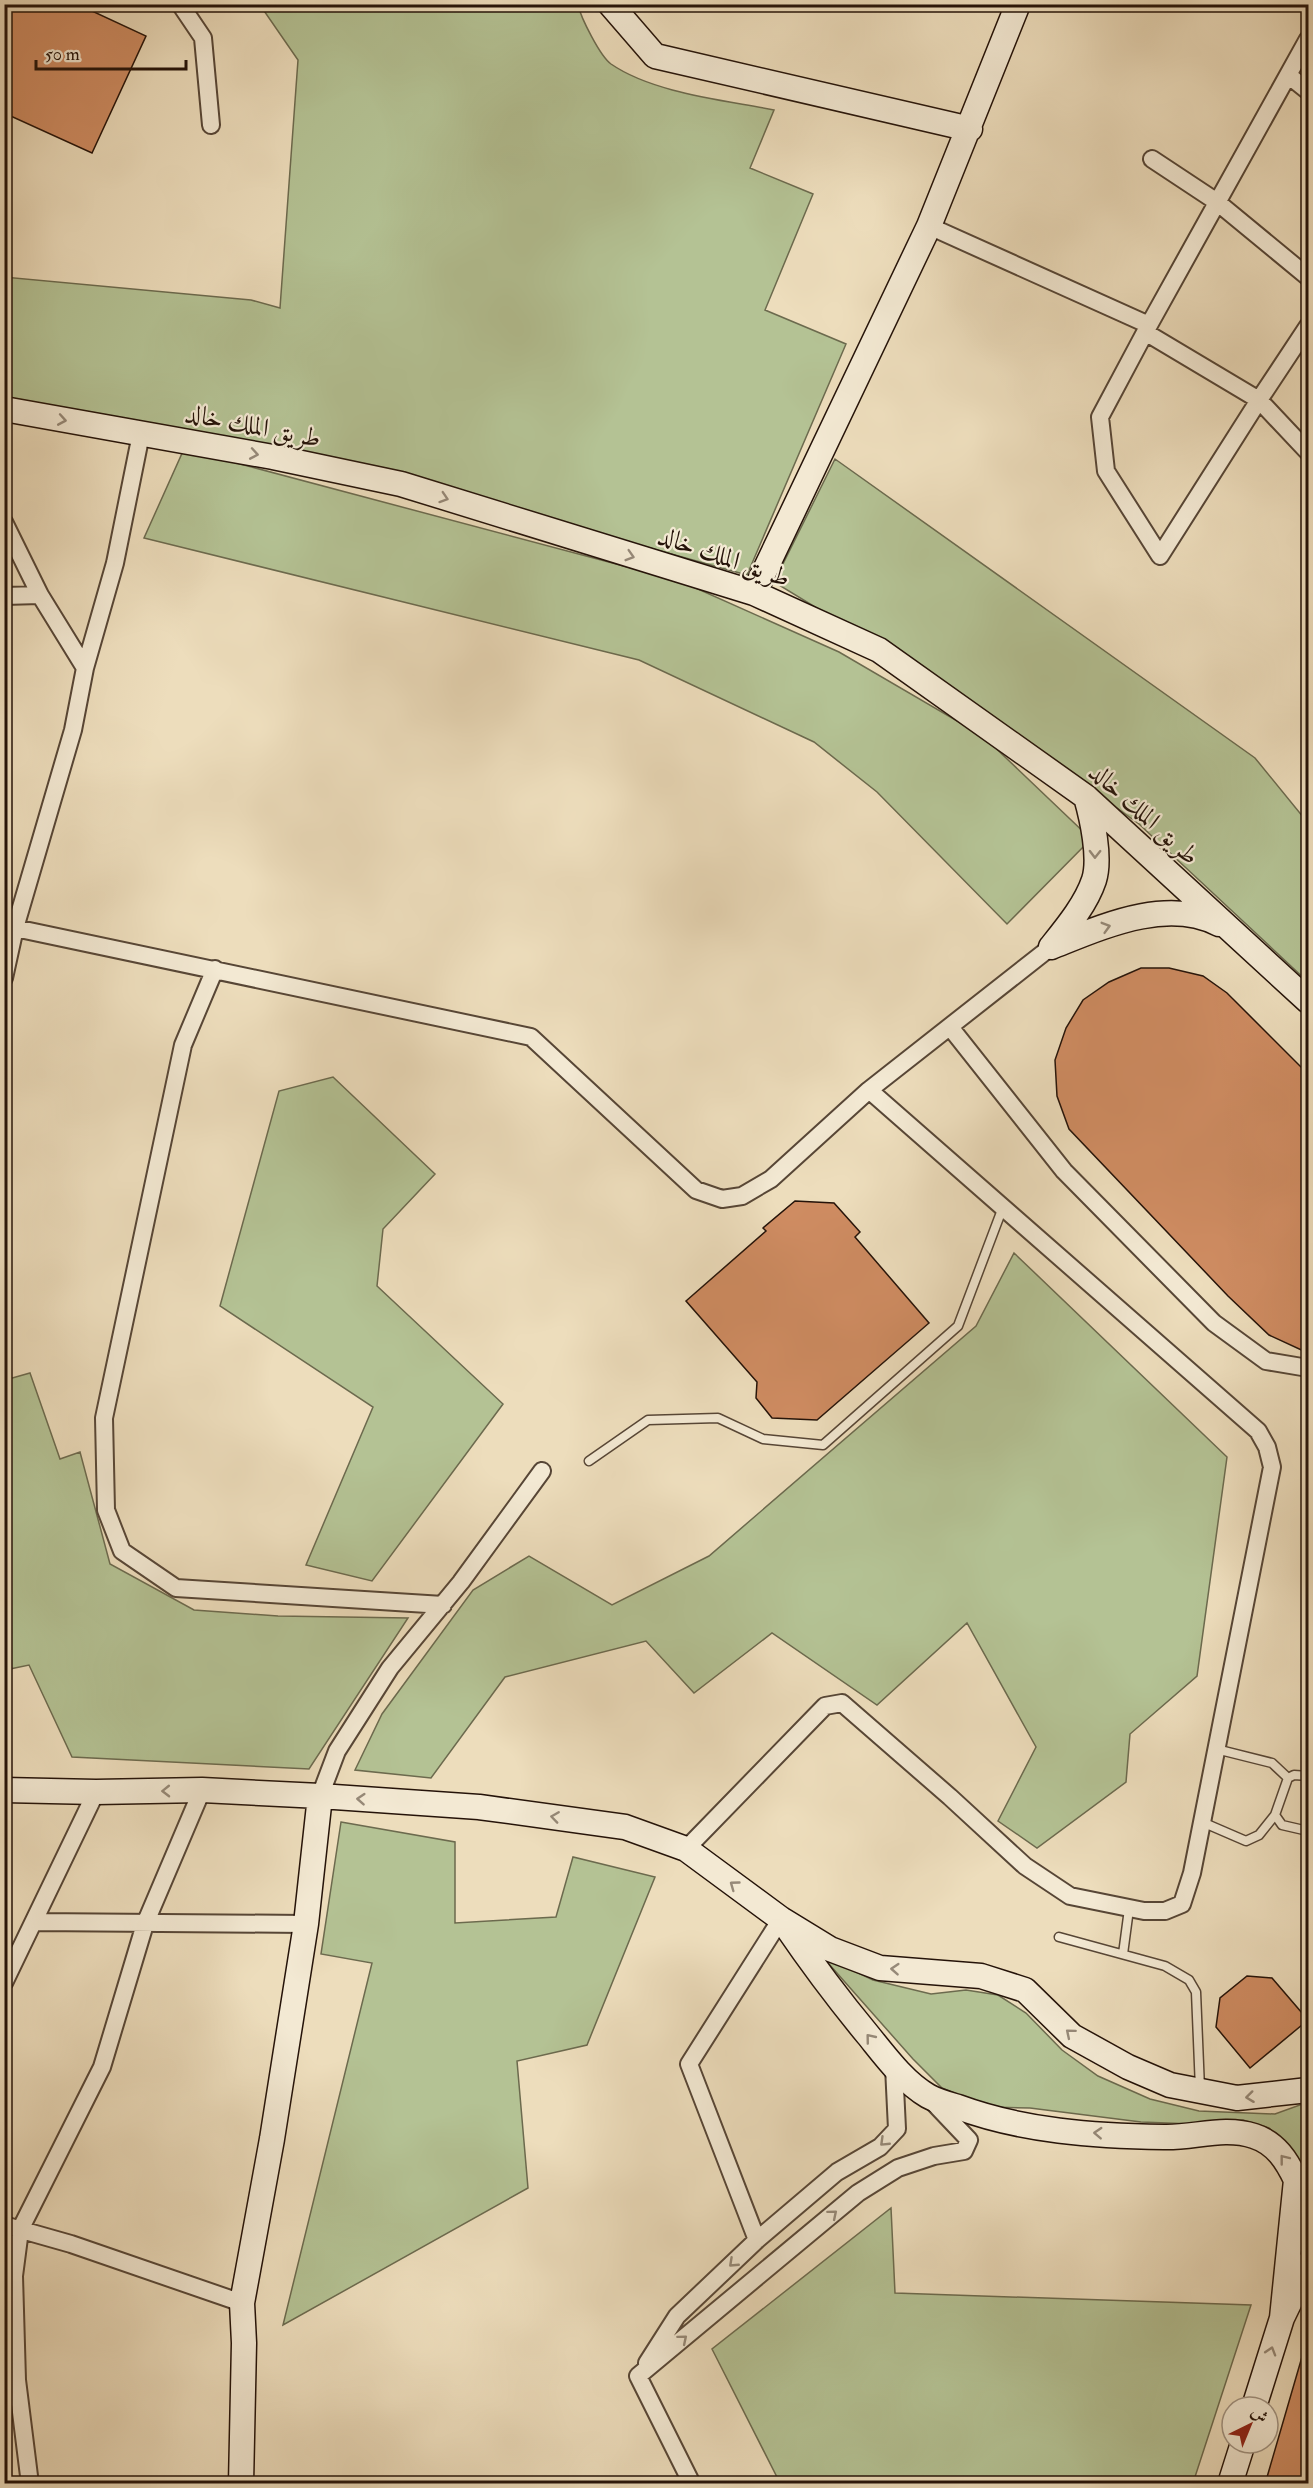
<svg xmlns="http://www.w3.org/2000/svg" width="1313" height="2488" font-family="'IM FELL Double Pica',Amiri,serif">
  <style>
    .green { fill: #b4c294; stroke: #6c6a4e; stroke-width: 1.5 }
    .building { fill: #cf8c62; stroke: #251309; stroke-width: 1.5 }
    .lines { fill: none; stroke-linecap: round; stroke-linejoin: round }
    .lane-casing { stroke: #574636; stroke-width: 11 }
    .street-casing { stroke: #574636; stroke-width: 20 }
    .secondary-casing { stroke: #251309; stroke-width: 27 }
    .lane { stroke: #f3e9d3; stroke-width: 8 }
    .street { stroke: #f3e9d3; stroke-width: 16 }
    .secondary { stroke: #f3e9d3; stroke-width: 24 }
    .oneway { stroke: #968978 }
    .labels { text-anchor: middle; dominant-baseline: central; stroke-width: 4.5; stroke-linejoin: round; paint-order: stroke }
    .street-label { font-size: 26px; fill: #251309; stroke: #f3e9d3 }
  </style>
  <rect width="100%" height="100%" fill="#edddbc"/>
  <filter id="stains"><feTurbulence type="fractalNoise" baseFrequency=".00333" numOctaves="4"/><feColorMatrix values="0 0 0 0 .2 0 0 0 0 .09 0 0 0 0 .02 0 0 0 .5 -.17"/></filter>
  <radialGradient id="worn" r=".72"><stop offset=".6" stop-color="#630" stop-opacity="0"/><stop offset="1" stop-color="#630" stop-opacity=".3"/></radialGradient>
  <path class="green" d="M260 5H578C581 18 600 56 611 64 653 93 724 100 774 110L750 168 813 194 765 310 846 344 747 575 361 468 5 411 4 277 251 300 280 308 298 60Z
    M184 449 680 581 839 652 983 736 1091 839 1007 924 877 792 814 742 639 660 144 538Z
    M835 459 1255 758 1308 823V982L1139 824 966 699 774 582Z
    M333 1077 435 1174 383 1229 377 1286 503 1404 372 1581 306 1565 373 1407 220 1306 279 1091Z
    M1014 1253 1227 1457 1197 1676 1130 1734 1126 1782 1037 1848 998 1821 1036 1747 967 1623 877 1705 772 1633 694 1693 646 1641 505 1677 431 1778 355 1770 382 1714 473 1590 529 1556 612 1605 709 1556 976 1326Z
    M30 1373 60 1459 80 1452 110 1564 194 1610 278 1616 408 1618 309 1769 72 1757 29 1665 5 1670V1380Z
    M341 1822 455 1842V1923L556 1917 573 1857 655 1877 587 2045 517 2061 528 2188 283 2325 372 1963 321 1954Z
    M821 1955 873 1980 931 1994 966 1990 998 1995 1026 2013 1062 2050 1098 2076 1150 2099 1199 2111 1275 2114 1308 2102V2248L1291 2275 1304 2222 1308 2184 1296 2155 1269 2128 1243 2120 1193 2124 1141 2122 1030 2108 988 2107 942 2088 913 2059Z
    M891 2208 895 2293 1251 2305 1193 2483H780L712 2349Z"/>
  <path class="building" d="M4 4H77L146 36 92 153 4 113Z
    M1141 968H1169L1203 976 1227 993 1308 1074V1353L1269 1335 1228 1296 1069 1129 1057 1096 1055 1060 1066 1028 1083 1000 1109 982Z
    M795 1201 834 1203 860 1232 855 1237 929 1323 817 1420 772 1418 756 1398 757 1382 686 1301 766 1231 763 1228Z
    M1247 1976 1272 1978 1308 2020 1250 2068 1216 2027 1220 1998Z
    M1304 2350 1308 2351V2484H1265Z"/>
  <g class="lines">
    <g class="lane-casing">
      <path id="lane" d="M589 1461 648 1420 718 1418 763 1439 823 1445 958 1326 1003 1207
        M1216 1749 1272 1763 1288 1778
        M1308 1776 1294 1775 1288 1778 1275 1815 1282 1825 1308 1831
        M1202 1822 1246 1841 1259 1835 1275 1815
        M1059 1937 1165 1966 1189 1980 1196 1992 1200 2089
        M1123 1954 1129 1909"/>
    </g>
    <g class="street-casing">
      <path id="street" d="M180 4 203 38 211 125
        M1308 39 1149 325 1100 417 1106 471 1160 556 1259 400 1308 452
        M1288 75 1308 91
        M1152 159 1217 202 1308 277
        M929 226 1149 325
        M1145 332 1259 400 1308 326
        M4 522 40 595 85 668
        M4 596 40 595
        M15 928 531 1037 696 1190 722 1199 742 1196 771 1179 869 1090 1051 947
        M215 969 183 1045 104 1418 106 1510 122 1551 176 1588 443 1605
        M4 978 15 928 73 730 85 668 115 563 141 434
        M950 1027 1064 1171 1214 1323 1266 1361 1308 1368
        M320 1796 337 1751 390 1668 461 1582 542 1471
        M686 1849 825 1706 842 1703 950 1797 1025 1866 1070 1896 1144 1911H1165L1182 1904 1192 1873 1272 1467 1267 1447 1258 1431 869 1090
        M34 1922 306 1924
        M4 1983 96 1792
        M4 2225 71 2244 242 2303
        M757 2240 689 2064 781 1919
        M647 2363 677 2316 757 2240 837 2172 880 2147 897 2129 894 2067
        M638 2376 858 2193 898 2168 934 2156 964 2151 969 2140 932 2101
        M638 2376 692 2484
        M30 2484 17 2380 14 2276 20 2230 102 2067 145 1924 202 1790"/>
    </g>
    <g class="secondary-casing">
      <path id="secondary" d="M610 4 655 56 970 129
        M4 409 273 457 401 484 754 593 879 650 1086 797 1308 1001
        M754 593 929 226 1018 4
        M1051 947C1102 927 1166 897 1219 924
        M1051 947C1067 927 1086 904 1094 880 1101 858 1092 818 1086 797
        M4 1790 96 1792 202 1790 320 1796 479 1807 625 1827 686 1849 781 1919 830 1949 880 1968 981 1976 1025 1990 1072 2036 1128 2067 1170 2085 1237 2098 1308 2090
        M786 1926C812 1964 839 2000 868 2035 885 2056 904 2082 928 2096 937 2101 948 2104 958 2107 1023 2131 1094 2136 1164 2137 1194 2138 1224 2126 1254 2136 1276 2143 1287 2161 1296 2180L1282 2318
        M1254 2407 1282 2318 1308 2264
        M241 2484 244 2343 242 2303 272 2139 306 1924 320 1796
        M1230 2484 1243 2443"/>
    </g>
    <use href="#lane" class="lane"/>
    <use href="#street" class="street"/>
    <use href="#secondary" class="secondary"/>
  </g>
  <defs><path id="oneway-chevron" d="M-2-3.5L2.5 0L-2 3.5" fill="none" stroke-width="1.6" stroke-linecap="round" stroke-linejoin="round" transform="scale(1.5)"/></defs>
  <g class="oneway">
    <use href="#oneway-chevron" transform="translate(62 420) rotate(10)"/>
    <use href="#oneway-chevron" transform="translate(254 454) rotate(10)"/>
    <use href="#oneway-chevron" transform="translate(444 498) rotate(18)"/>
    <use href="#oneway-chevron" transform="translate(630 556) rotate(17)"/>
    <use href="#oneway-chevron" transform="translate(1095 854) rotate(91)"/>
    <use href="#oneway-chevron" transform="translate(1106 927) rotate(-16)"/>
    <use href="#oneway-chevron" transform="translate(166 1791) rotate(179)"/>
    <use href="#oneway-chevron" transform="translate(361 1799) rotate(-176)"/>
    <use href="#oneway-chevron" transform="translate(555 1817) rotate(-172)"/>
    <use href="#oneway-chevron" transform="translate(734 1885) rotate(-144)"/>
    <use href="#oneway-chevron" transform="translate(895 1969) rotate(-176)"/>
    <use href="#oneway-chevron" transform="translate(1070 2033) rotate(-140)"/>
    <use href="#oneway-chevron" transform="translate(870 2038) rotate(-129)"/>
    <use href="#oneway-chevron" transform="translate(1250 2097) rotate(173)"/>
    <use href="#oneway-chevron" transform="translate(1098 2133) rotate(-177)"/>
    <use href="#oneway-chevron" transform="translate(884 2142) rotate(136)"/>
    <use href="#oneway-chevron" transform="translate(1284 2159) rotate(-128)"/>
    <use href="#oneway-chevron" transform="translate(833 2214) rotate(-40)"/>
    <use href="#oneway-chevron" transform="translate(733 2263) rotate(137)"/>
    <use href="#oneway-chevron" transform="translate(683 2339) rotate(-40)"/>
    <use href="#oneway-chevron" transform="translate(1271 2351) rotate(-73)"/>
  </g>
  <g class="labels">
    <g class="street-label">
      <text transform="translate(253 426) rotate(11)">طريق الملك خالد</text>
      <text transform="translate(724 557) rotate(19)">طريق الملك خالد</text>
      <text transform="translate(1144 814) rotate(42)">طريق الملك خالد</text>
    </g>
  </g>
  <rect width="1313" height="2488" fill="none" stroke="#edddbc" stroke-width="24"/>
  <rect x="6" y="6" width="1301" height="2476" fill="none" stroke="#251309" stroke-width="3"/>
  <rect x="12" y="12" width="1289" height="2464" fill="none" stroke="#251309" stroke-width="1.5"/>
  <g transform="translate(1250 2425) rotate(43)"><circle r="28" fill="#f3e9d3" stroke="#a19382" stroke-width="1.5"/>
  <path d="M0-4.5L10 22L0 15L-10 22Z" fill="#8f2418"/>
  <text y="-9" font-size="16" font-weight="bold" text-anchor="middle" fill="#251309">ش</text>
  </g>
  <path d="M36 60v9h150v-9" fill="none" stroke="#251309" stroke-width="3"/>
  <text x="45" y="60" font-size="18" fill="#251309" stroke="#f3e9d3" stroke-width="4.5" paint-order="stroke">50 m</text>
  <rect width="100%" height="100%" filter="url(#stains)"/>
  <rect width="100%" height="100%" fill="url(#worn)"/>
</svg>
